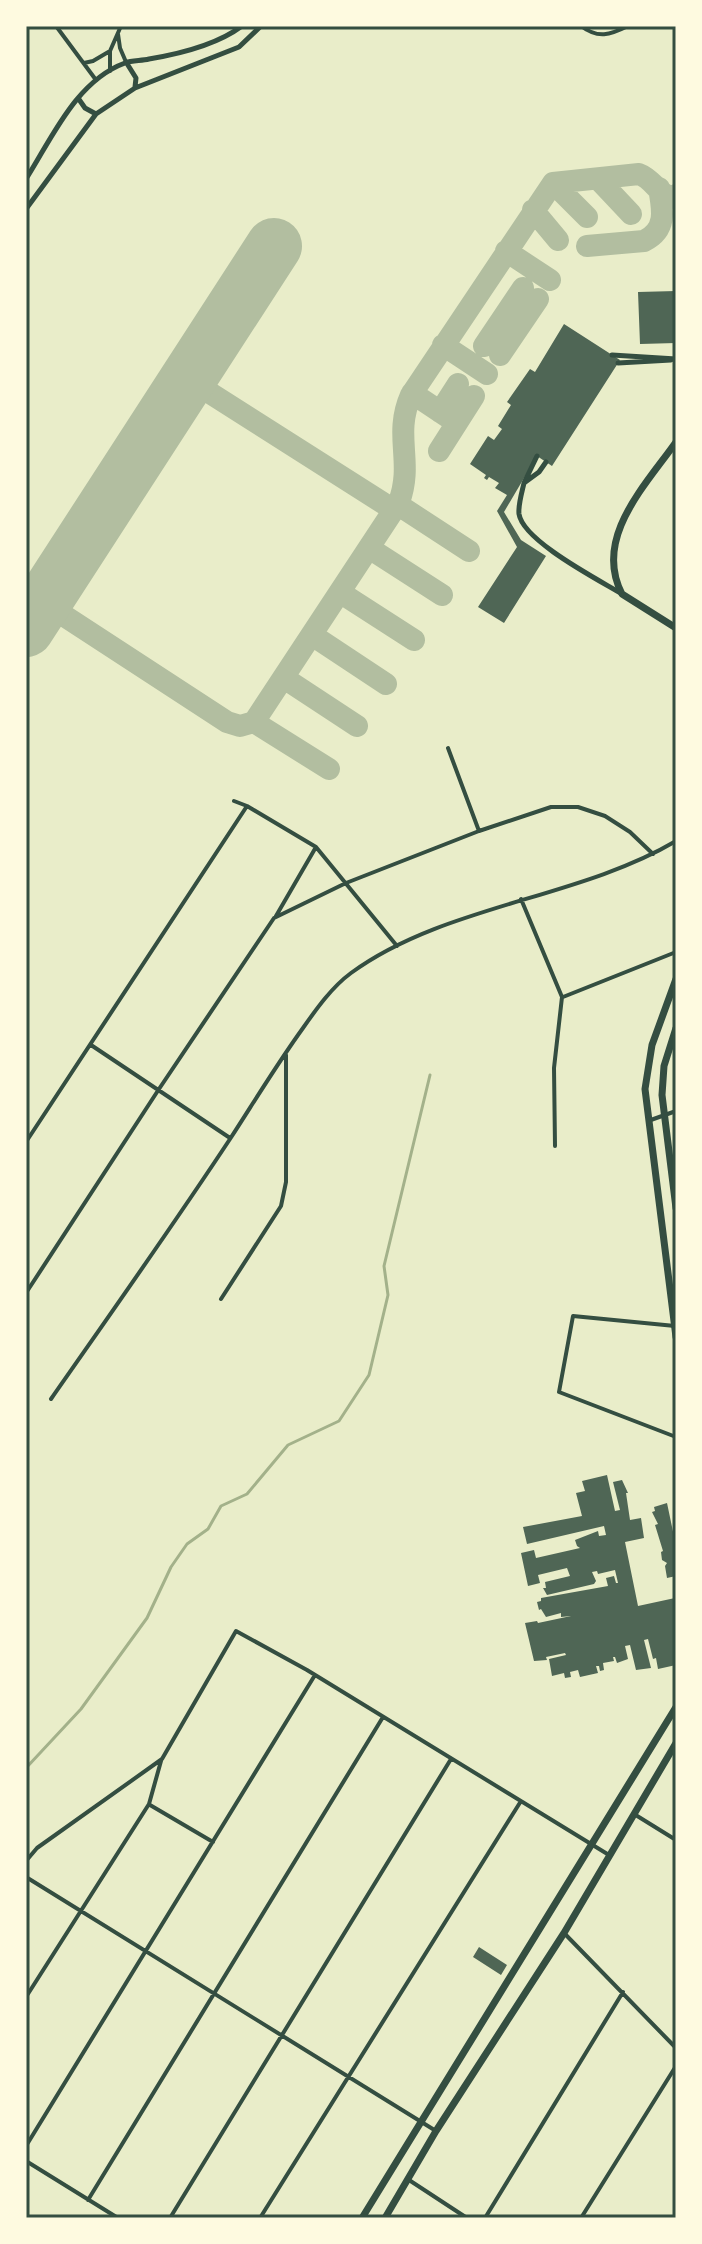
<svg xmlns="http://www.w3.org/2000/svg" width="702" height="2244" font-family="'Roboto Condensed',sans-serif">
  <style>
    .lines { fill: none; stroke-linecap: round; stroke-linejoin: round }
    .stream { stroke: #a3b18a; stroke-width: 3 }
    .taxiway { stroke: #b2bea0; stroke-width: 22 }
    .runway { stroke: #b2bea0; stroke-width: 56 }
    .building { fill: #4f6655 }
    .minor { stroke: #344e41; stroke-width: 4 }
    .tertiary { stroke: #344e41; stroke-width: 5 }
    .primary { stroke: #344e41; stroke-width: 7 }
    .neatline { fill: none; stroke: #344e41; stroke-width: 3 }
  </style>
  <rect width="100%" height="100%" fill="#e9edc9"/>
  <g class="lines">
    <path class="stream" d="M26 1768 81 1709 147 1618 171 1567 187 1544 208 1529 221 1506 247 1494 288 1445 339 1421 369 1375 388 1295 384 1266 430 1075"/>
    <path class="taxiway" d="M598 179 631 214
      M553 183 587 217
      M533 210 558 240
      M587 246 644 241C667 230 663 210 659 188
      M506 251 550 280
      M443 345 487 374
      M484 346 523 288
      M500 355 538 299
      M188 379 394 510
      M412 393 457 423
      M440 412 458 384
      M439 451 474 396
      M397 504 469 551
      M369 548 442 595
      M341 593 414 640
      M43 602 227 722 240 726 254 722 399 502C414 461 393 436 411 395L553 183 639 174C653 179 658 194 672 198L676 195
      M312 635 386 684
      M284 678 357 726
      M254 722 329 769"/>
    <path class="runway" d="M26 629 274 246"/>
  </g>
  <path class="building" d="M676 291V343L640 344 638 292Z
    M564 324 620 360 552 466 537 456 504 512 521 540 546 556 504 623 478 607 517 547 497 511 507 495 495 488 499 483 489 477 487 480 484 478 486 475 470 464 488 436 494 440 502 429 498 426 511 405 507 402 530 369 535 372Z
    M607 1475 615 1511 620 1510 613 1482 622 1480 628 1493H626L630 1520 641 1518 644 1538 625 1542 638 1606 675 1598 676 1665 658 1669 656 1658 653 1659 648 1639 644 1640 651 1668 636 1670 630 1645 625 1646 628 1659 617 1663 615 1657H613L614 1661 603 1663 604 1670 600 1671 599 1666H596L598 1673 580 1677 578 1670 570 1672 571 1677 565 1678 564 1673 552 1676 549 1659 566 1655 565 1653 546 1657 547 1660 534 1661 525 1623 537 1621 538 1623 571 1616 561 1617V1613L546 1617 541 1609 539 1610 537 1602 541 1601V1598L608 1586 606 1578 614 1576 616 1583H618L615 1570 598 1574 597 1571 592 1572 596 1581 594 1584 547 1595 543 1588H546L545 1582 570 1576 567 1568 538 1575 540 1583 528 1586 521 1553 534 1550 536 1558 580 1548 577 1546 575 1540 598 1531 599 1536 606 1535 604 1526 527 1544 523 1527 582 1516 576 1493 585 1491 582 1481Z
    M667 1503 676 1546V1576L667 1578 665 1566 667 1563 662 1560 661 1552 663 1551 655 1525 658 1524 652 1512 655 1511 654 1507Z
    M479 1947 507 1965 501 1975 473 1957Z"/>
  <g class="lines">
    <path class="minor" d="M56 26 96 80
      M581 26C598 39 610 35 628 26
      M118 34 120 48 126 62
      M84 63 93 61 110 51
      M110 71V51L121 26
      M448 748 479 831
      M234 801 247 806 316 847 397 946
      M521 899 562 997 554 1068 555 1146
      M276 916 316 847
      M563 997 676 952
      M91 1045 230 1138
      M648 1121 676 1111
      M26 1142 247 806
      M26 1293 159 1089 274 918 346 883 479 831 551 807H578L605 816 630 832 653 854
      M221 1299 281 1206 286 1182V1055
      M675 1326 573 1316 559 1392 676 1437
      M51 1399C111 1313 172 1227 230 1139 254 1102 277 1064 303 1028 317 1008 332 987 351 973 444 905 578 899 676 841
      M150 1805 213 1842
      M634 1814 676 1840
      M26 1861 37 1848 162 1759 236 1631 307 1670 609 1855
      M26 1877 436 2131
      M565 1934 676 2048
      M26 1997 149 1804 161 1761
      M26 2146 315 1675
      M26 2161 118 2218
      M409 2180 467 2218
      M88 2200 383 1717
      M170 2218 451 1759
      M260 2218 521 1801
      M485 2218 623 1992
      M581 2218 676 2066"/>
    <path class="tertiary" d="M126 62 136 78 135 87
      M78 98 85 108 96 114
      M26 179C52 138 76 81 125 63 132 60 141 61 149 59 179 54 218 44 242 26
      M26 209 96 114 135 88 239 47 261 26
      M612 355 676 359
      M618 363 671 360
      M546 462 539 472 524 483C522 492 518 505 519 514 523 541 599 580 622 594
      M524 483 537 456"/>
    <path class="primary" d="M676 442C645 486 593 538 622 594L676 628
      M676 979 652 1045 645 1089 676 1337
      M676 1028 664 1066 662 1095 676 1208
      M362 2218 676 1707
      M385 2218 436 2131 564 1933 676 1743"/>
  </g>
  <rect width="702" height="2244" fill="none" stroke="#fefae0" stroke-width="56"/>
  <rect x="28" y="28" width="646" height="2188" class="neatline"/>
</svg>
